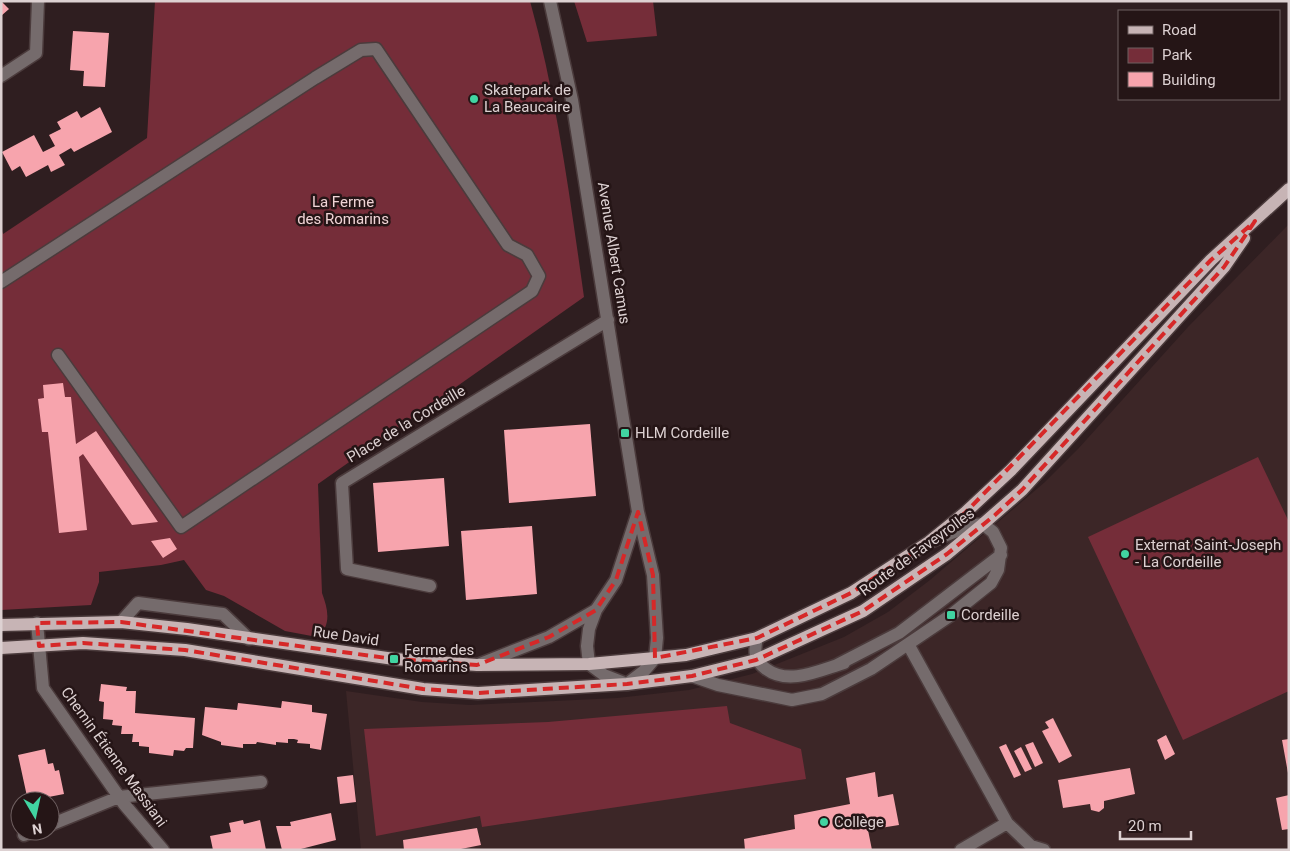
<svg xmlns="http://www.w3.org/2000/svg" width="1290" height="851" font-family="Roboto,sans-serif">
  <style>
    .built { fill: #3c2627 }
    .green { fill: #752d39 }
    .building { fill: #f7a4ad }
    .lines { fill: none; stroke-linecap: round; stroke-linejoin: round }
    .minor-casing { stroke: #4b3b3c; stroke-width: 15 }
    .major-casing { stroke: #4b3b3c; stroke-width: 15 }
    .minor { stroke: #756b6c; stroke-width: 12 }
    .major { stroke: #c7b4b5; stroke-width: 12 }
    .marked { fill: none; stroke: #d62828; stroke-width: 4; stroke-dasharray: 10 6; stroke-linejoin: round }
    .poi-dot { fill: #41d4a1; stroke: #251516; stroke-width: 2 }
    .labels { text-anchor: middle; dominant-baseline: central; stroke-width: 5; stroke-linejoin: round; paint-order: stroke }
    .poi-label { font-size: 15px; fill: #ddd1d2; stroke: #251516; text-anchor: start }
    .park-label { font-size: 15px; fill: #f0d4d6; stroke: #251516 }
    .street-label { font-size: 15px; fill: #ddd1d2; stroke: #251516 }
  </style>
  <rect width="100%" height="100%" fill="#2f1e20"/>
  <path class="built" d="M1289 224V850H361L346 691 422 702 470 705 617 698 689 690 752 674 844 637 888 612 930 580 1045 482 1078 449 1188 327Z"/>
  <path class="green" d="M155 1H530C557 98 570 198 584 297L318 484 322 593C328 609 332 626 317 637L285 631 224 596 206 590 184 560 161 565 99 572V582L91 605 1 610V228L3 234 147 138Z
    M574 1H653L657 36 587 42Z
    M1258 457 1289 522V691L1183 740 1088 537Z
    M727 706 730 723 801 749 806 779 482 827 480 816 376 836 364 729 548 722Z"/>
  <path class="building" d="M1 1 9 9 1 16Z
    M73 31 109 33 105 87 83 86 84 71 70 70Z
    M100 107 112 132 74 152 71 148 59 155 65 165 51 172 48 165 26 177 20 166 12 171 2 152 34 135 43 152 55 146 49 135 61 129 57 122 77 111 81 118Z
    M63 383 65 397H71L76 444 96 431 158 522 132 525 83 454 79 457 87 530 59 533 48 432H42L38 399 44 398 43 385Z
    M590 424 596 496 509 503 504 430Z
    M444 478 449 546 378 552 373 483Z
    M532 526 537 594 466 600 461 531Z
    M170 538 177 549 163 558 151 541Z
    M101 684 127 687 126 691H136L135 713 195 718 193 748H186L184 751 174 750 173 756 149 753V747L139 746V742H132L133 734H121L122 726 112 725 113 720 103 719 104 702 99 701Z
    M282 701 312 705V712L327 714 321 750 310 748V744L297 743 298 740 294 739H288V743L276 742V745L257 742 256 744H243V748L221 745V742L202 735 205 707 237 710 238 703 281 708Z
    M1053 718 1072 756 1059 763 1042 731 1049 728 1045 722Z
    M1166 735 1175 754 1165 760 1157 740Z
    M1289 739V773H1288L1282 740Z
    M1033 742 1043 763 1035 767 1025 745Z
    M1006 744 1021 775 1014 778 999 747Z
    M1021 747 1032 769 1025 772 1014 751Z
    M45 749 48 764 53 763 55 771 59 770 64 794 28 801 18 755Z
    M1130 768 1135 794 1104 801V808L1099 812 1091 810 1090 804 1063 808 1058 780Z
    M875 772 878 797 893 794 899 825 868 830 872 850H745L744 839 795 829 794 815 850 804 846 778Z
    M353 775 356 802 340 804 337 777Z
    M1289 795V829L1282 830 1276 798Z
    M331 813 336 840 297 850H282L276 826H291L290 822Z
    M243 820 244 824 260 820 266 850H213L210 836 231 832 229 823Z
    M477 828 481 845 456 850H404L403 840Z"/>
  <g class="lines">
    <g class="minor-casing">
      <path id="minor" d="M550 1 572 100 638 512 653 575 657 638 655 658 644 671 627 684 604 675 589 664 587 646 589 629 596 610 616 580 638 512
        M1 76 36 53 38 1
        M1 282 315 78 361 50 376 49 508 245 527 255 539 276 532 291 181 527 58 355
        M430 586 347 569 342 483 608 320
        M121 622 138 603 223 614 249 639
        M37 623 43 688 124 804 163 850
        M757 638C754 651 754 660 766 669 789 686 820 670 844 663
        M908 644 1007 823 1031 846 1044 850
        M480 664 549 637 596 610
        M837 665 899 633 1001 555
        M692 676 718 685 792 700 822 694 871 669 951 615 991 583 998 570 1001 548 993 532 983 524 969 526 932 541
        M50 825 119 797 261 782
        M24 835 34 831
        M961 850 1007 823"/>
    </g>
    <g class="major-casing">
      <path id="major" d="M1 625 121 622 187 629 394 659 477 665 589 664 655 658 686 655 757 638 851 593 929 542 966 512 1011 470 1211 260 1289 189
        M1 648 83 643 185 650 423 689 478 693 627 684 692 676 756 660 863 611 947 554 983 524 1022 490 1224 267 1244 238"/>
    </g>
    <use href="#minor" class="minor"/>
    <use href="#major" class="major"/>
  </g>
  <path class="marked" d="M1255 221 1224 267 1022 490 995 515 947 554 863 611 756 660 692 676 627 684 478 693 423 689 185 650 83 643 39 646 37 623 121 622 394 659 477 665 549 637 596 610 616 580 638 512 653 575 655 658 757 638 851 593 929 542 966 512 1211 260Z"/>
  <g class="poi-dot">
    <circle cx="474" cy="99" r="5"/>
    <rect x="620" y="428" width="10" height="10" rx="2.5"/>
    <circle cx="1125" cy="554" r="5"/>
    <rect x="946" y="610" width="10" height="10" rx="2.5"/>
    <rect x="389" y="654" width="10" height="10" rx="2.5"/>
    <circle cx="824" cy="822" r="5"/>
  </g>
  <g class="labels">
    <g class="poi-label">
      <text x="484" y="90">Skatepark de<tspan x="484" dy="17">La Beaucaire</tspan></text>
      <text x="635" y="433">HLM Cordeille</text>
      <text x="1135" y="545">Externat Saint-Joseph<tspan x="1135" dy="17">- La Cordeille</tspan></text>
      <text x="961" y="615">Cordeille</text>
      <text x="404" y="650">Ferme des<tspan x="404" dy="17">Romarins</tspan></text>
      <text x="834" y="822">Collège</text>
    </g>
    <g class="park-label">
      <text x="343" y="202">La Ferme<tspan x="343" dy="17">des Romarins</tspan></text>
    </g>
    <g class="street-label">
      <text transform="translate(614 253) rotate(81)">Avenue Albert Camus</text>
      <text transform="translate(406 424) rotate(-31)">Place de la Cordeille</text>
      <text transform="translate(917 552) rotate(-36)">Route de Faveyrolles</text>
      <text transform="translate(346 636) rotate(8)">Rue David</text>
      <text transform="translate(114 757) rotate(54)">Chemin Étienne Massiani</text>
    </g>
  </g>
  <rect width="1290" height="851" fill="none" stroke="#ddd1d2" stroke-width="5"/>
  <rect x="1118" y="10" width="162" height="90" fill="#251516" stroke="#6f6061"/>
  <rect x="1128" y="26" width="25" height="8" fill="#c7b4b5" stroke="#6f6061"/>
  <text x="1162" y="35" font-size="15" fill="#ddd1d2">Road</text>
  <rect x="1128" y="48" width="25" height="15" fill="#752d39" stroke="#6f6061"/>
  <text x="1162" y="60" font-size="15" fill="#ddd1d2">Park</text>
  <rect x="1128" y="72" width="25" height="15" fill="#f7a4ad" stroke="#6f6061"/>
  <text x="1162" y="85" font-size="15" fill="#ddd1d2">Building</text>
  <g transform="translate(35 816) rotate(171)"><circle r="24" fill="#251516" stroke="#6f6061"/>
  <path d="M0-4L9 19L0 12L-9 19Z" fill="#41d4a1"/>
  <text y="-8" font-size="14" font-weight="bold" text-anchor="middle" fill="#ddd1d2">N</text>
  </g>
  <path d="M1120 831v8h71v-8" fill="none" stroke="#ddd1d2" stroke-width="2.5"/>
  <text x="1128" y="831" font-size="15" fill="#ddd1d2" stroke="#251516" stroke-width="4" paint-order="stroke">20 m</text>
</svg>
